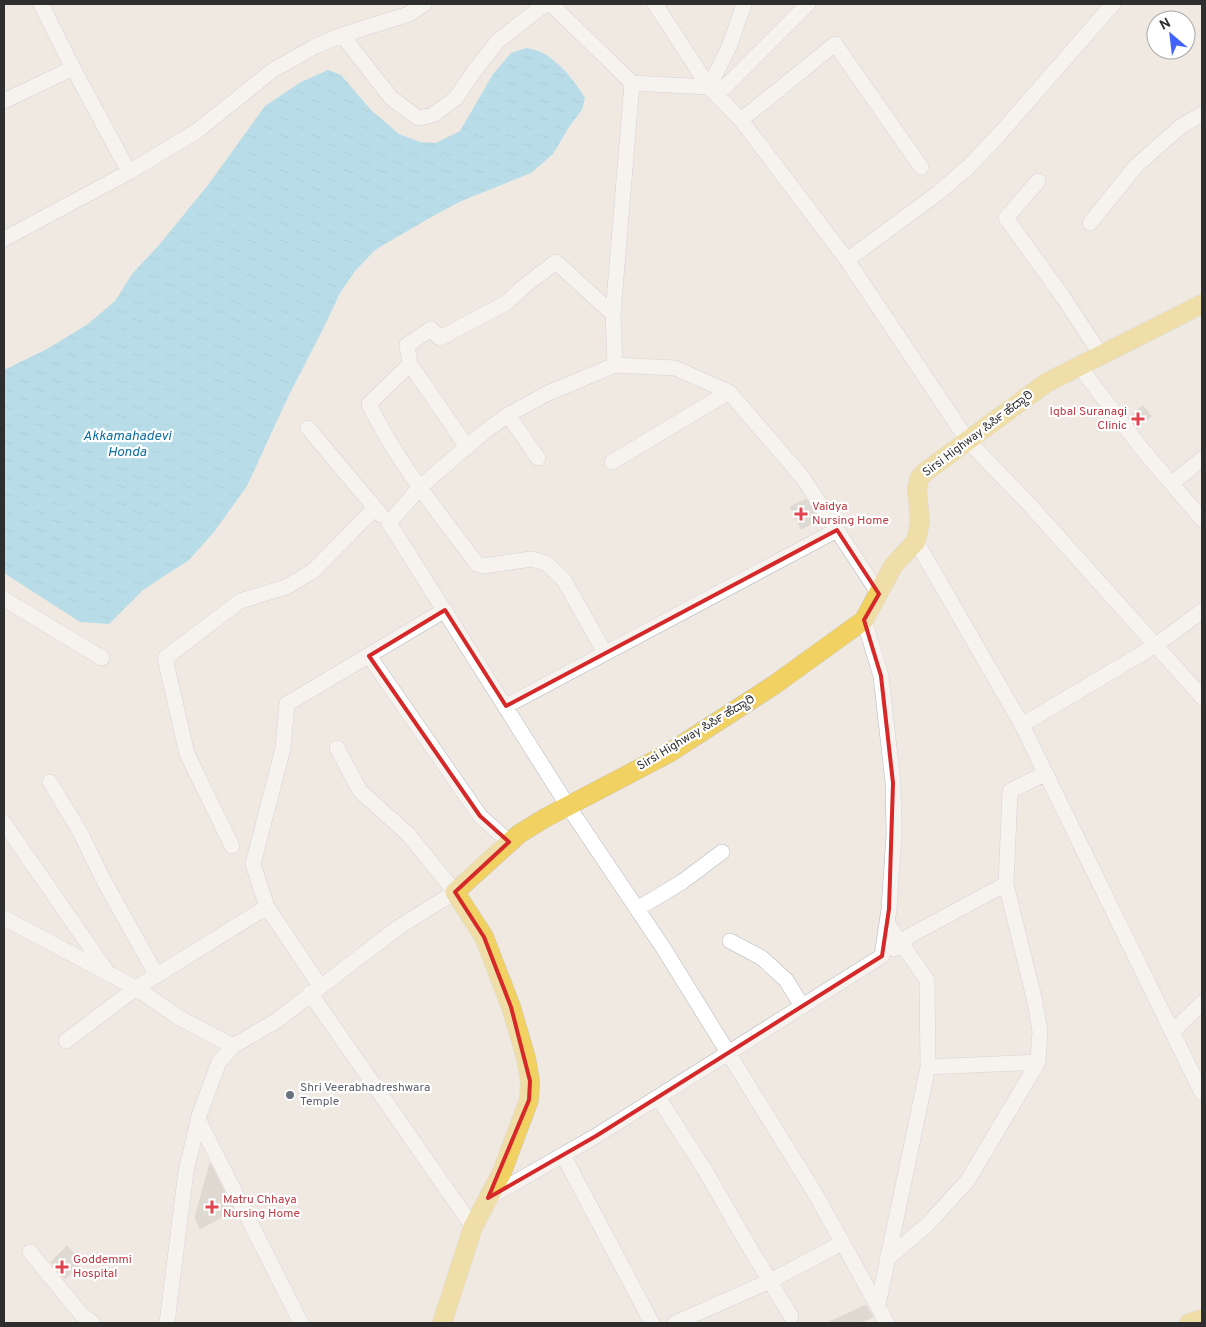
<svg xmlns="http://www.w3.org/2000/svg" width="1206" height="1327" font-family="Overpass,'Noto Sans Kannada',sans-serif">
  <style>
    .water { fill: url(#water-ripples) }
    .building { fill: #cbc7bf; stroke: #cbc5ba }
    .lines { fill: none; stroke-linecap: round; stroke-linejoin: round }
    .minor-casing { stroke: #b4b7c1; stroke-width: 16 }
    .major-casing { stroke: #c9c9c9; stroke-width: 20 }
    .minor { stroke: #fff; stroke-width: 15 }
    .major { stroke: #f2d163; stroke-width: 19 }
    .marked { fill: none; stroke: #d62828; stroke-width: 4; stroke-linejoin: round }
    .health-dot { fill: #e0444e; stroke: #fff; stroke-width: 2 }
    .worship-dot { fill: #6b7280; stroke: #fff; stroke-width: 2 }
    .labels { text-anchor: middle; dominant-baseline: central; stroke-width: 4.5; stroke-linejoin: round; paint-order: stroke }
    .health-label { font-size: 12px; fill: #be3a42; stroke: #fff; text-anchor: start }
    .street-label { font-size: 12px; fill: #2e2e2e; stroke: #fff }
    .worship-label { font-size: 12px; fill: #5b616d; stroke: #fff; text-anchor: start }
    .water-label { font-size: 14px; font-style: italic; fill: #0d6fa3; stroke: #fff }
  </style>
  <defs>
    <pattern id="water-ripples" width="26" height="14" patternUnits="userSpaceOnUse" patternTransform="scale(1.25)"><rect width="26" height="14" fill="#75cff0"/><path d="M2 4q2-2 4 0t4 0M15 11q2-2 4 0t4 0" fill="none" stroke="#66b2ce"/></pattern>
  </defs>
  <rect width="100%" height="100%" fill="#efe9e1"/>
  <path class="water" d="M526 48C531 49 537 50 541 52 560 62 574 80 585 98L582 110 571 124 553 154 531 173 459 202 426 220 375 250 355 271 340 293 324 327 289 395 247 486 214 532 189 560 143 590 109 624 80 622 4 573V370L47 349 88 324 115 301 132 274 159 245 208 185 265 106 301 82 328 70 341 75 371 110 399 134 420 142 436 143 460 131 493 74 511 53Z"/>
  <path class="building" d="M1143 406 1151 416 1137 428 1129 417Z
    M806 499 819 520 801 529 790 507Z
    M210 1163 234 1210 200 1229 195 1217Z
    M67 1246 82 1262 65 1279 51 1262Z
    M866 1305 873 1317 859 1323H827Z"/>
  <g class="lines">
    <g class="minor-casing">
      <path id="minor" d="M41 4 73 68 129 172
        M551 4 632 83 709 87 741 120 847 260 968 441 1028 503 1202 697
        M655 4 709 87
        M342 35 409 14 424 4
        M632 83 613 314 615 365 546 394 508 415 484 432 420 487 389 523 568 806 664 949 816 1195 887 1323
        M709 87 729 47 744 4
        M717 95 808 4
        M4 101 73 68
        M741 120 835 44 921 167
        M1038 181 1006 218 1063 297 1101 355
        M1090 223 1136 166 1180 127 1202 114
        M4 239 129 172 197 131 273 70 316 46 342 35 391 98 418 118 433 115 456 98 475 70 498 41 545 4
        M847 260 938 193 967 168 996 138 1113 4
        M410 364 369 404C397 462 438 512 477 564L483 566 531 559 546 563 564 580 605 653
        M615 365 675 368 729 392 803 478 879 594
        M1080 367 1141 448 1202 519
        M508 415 538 458
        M308 428 381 515
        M467 447 410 364 407 345 431 329 440 338 506 303 523 287 556 262 613 314
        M612 462 729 392
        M1172 483 1202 459
        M916 541 1022 725 1202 1093
        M4 599 102 658
        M369 656 480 816 509 842
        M506 706 837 530
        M1022 725 1156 645 1202 611
        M50 782 80 832 104 881 157 976
        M4 823 106 970
        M232 846 187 754 165 658 240 601 286 587 313 571 375 508
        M637 909 682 882 722 852
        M4 918 136 988 178 1017 233 1046
        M730 941 762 958 786 980 802 1006
        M894 949 902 944 909 936 1006 884 1010 791 1046 773
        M320 986 267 907 253 864 283 748 287 704 445 610
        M310 993 473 1227
        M1172 1032 1202 1003
        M66 1041 136 988 267 907
        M928 1067 1038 1062
        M658 1097 706 1172 741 1233 791 1316
        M198 1119 301 1323
        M563 1155 652 1323
        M488 1198 596 1136 882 956 889 909 894 834 893 783 881 676 864 620
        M30 1252 82 1315 93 1323
        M887 1259 928 1224 968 1180 1038 1062 1040 1031 1035 1002 1006 884
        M878 1305 928 1067 927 980 887 923
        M167 1323 186 1171 200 1113 219 1062 233 1046 276 1021 399 927 455 892 408 834 360 791 337 748
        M675 1323 770 1281 842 1243"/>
    </g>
    <g class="major-casing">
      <path id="major" d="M442 1323 473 1227 502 1172 529 1100 530 1081 526 1058 511 1007 484 937 455 892 519 834 545 818 669 753 774 685 864 620 893 566 916 541 920 522 917 489 919 479 925 472 1046 383 1202 304
        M1189 1323 1202 1319"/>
    </g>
    <use href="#minor" class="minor"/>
    <use href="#major" class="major"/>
  </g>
  <path d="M0 0H1206V1327H0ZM837 530 879 594 864 620 881 676 893 783 889 909 882 956 596 1136 488 1198 529 1100 530 1081 511 1007 484 937 455 892 509 842 480 816 369 656 445 610 506 706Z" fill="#efe9e1" fill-opacity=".55" fill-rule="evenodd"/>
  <path class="marked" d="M837 530 879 594 864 620 881 676 893 783 889 909 882 956 596 1136 488 1198 529 1100 530 1081 511 1007 484 937 455 892 509 842 480 816 369 656 445 610 506 706Z"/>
  <g class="health-dot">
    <path d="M1135.5 411.5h5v5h5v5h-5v5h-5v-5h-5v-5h5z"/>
    <path d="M798.5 506.5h5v5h5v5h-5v5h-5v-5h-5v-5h5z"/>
    <path d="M209.5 1199.5h5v5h5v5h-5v5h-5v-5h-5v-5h5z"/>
    <path d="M59.5 1259.5h5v5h5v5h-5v5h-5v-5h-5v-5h5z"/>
  </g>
  <circle class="worship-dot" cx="290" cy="1095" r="5"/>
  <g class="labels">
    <g class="health-label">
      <text x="1127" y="412" text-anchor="end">Iqbal Suranagi<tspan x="1127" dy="14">Clinic</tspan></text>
      <text x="812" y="507">Vaidya<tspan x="812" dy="14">Nursing Home</tspan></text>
      <text x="223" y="1200">Matru Chhaya<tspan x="223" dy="14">Nursing Home</tspan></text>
      <text x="73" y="1260">Goddemmi<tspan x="73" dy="14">Hospital</tspan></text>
    </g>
    <g class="street-label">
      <text transform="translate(978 434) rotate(-37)">Sirsi Highway ಸಿರ್ಸಿ ಹೆದ್ದಾರಿ</text>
      <text transform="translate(696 733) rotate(-31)">Sirsi Highway ಸಿರ್ಸಿ ಹೆದ್ದಾರಿ</text>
    </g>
    <g class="worship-label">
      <text x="300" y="1088">Shri Veerabhadreshwara<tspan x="300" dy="14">Temple</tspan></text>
    </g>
    <g class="water-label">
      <text x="127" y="436">Akkamahadevi<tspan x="127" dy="16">Honda</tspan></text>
    </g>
  </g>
  <rect width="1206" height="1327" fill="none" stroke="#2e2e2e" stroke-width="10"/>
  <g transform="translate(1171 35) rotate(332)"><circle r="24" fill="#ffffff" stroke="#ababab"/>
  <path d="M0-4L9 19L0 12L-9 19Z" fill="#4264fb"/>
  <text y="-8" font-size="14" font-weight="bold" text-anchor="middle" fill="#2e2e2e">N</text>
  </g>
</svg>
